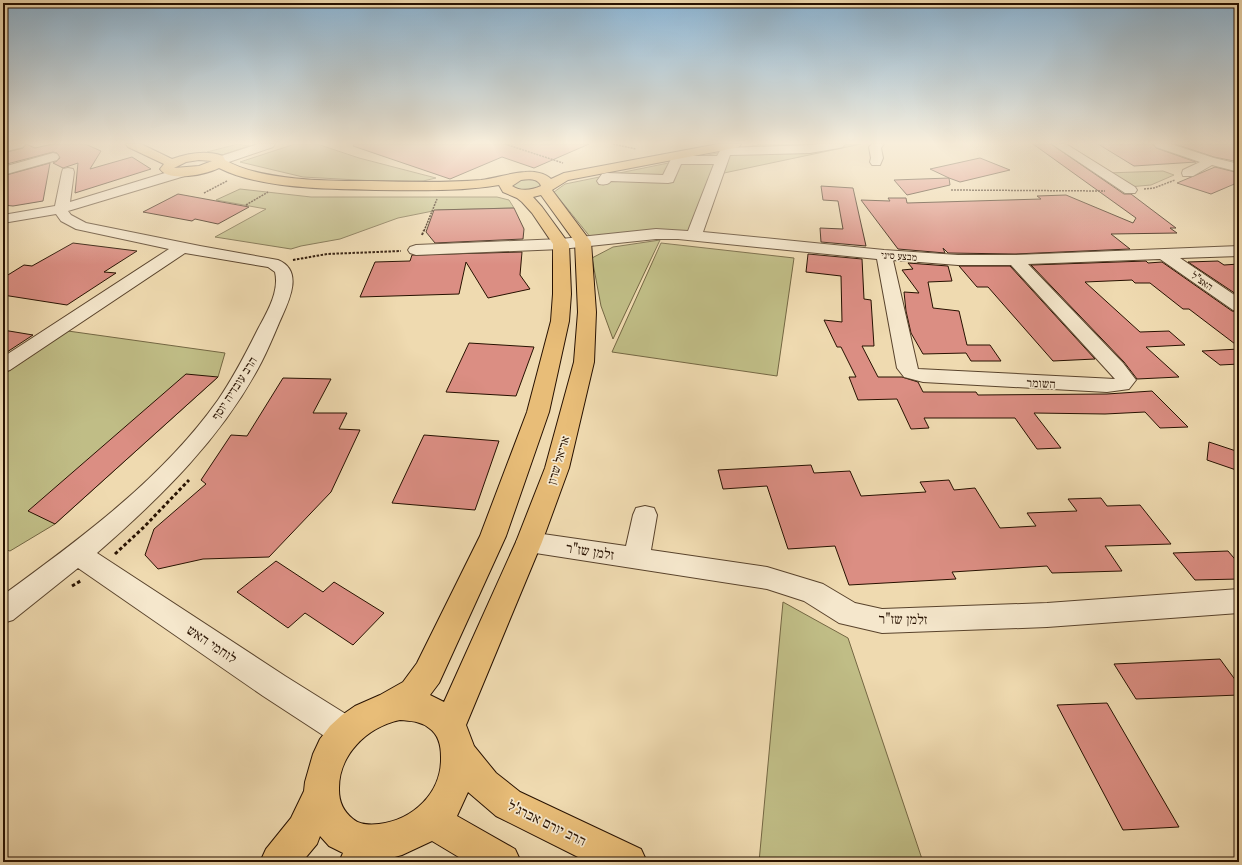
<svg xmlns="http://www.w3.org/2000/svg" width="1242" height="865" font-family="'Libre Caslon Text','Frank Ruhl Libre',serif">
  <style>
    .green { fill: #c0bd86; stroke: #746743 }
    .building { fill: #db8e83; stroke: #271100 }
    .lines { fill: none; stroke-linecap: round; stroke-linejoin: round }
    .minor-casing { stroke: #59432c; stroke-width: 2 }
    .major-casing { stroke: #271100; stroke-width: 2 }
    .path-far2 { stroke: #271100; stroke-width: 1.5; stroke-dasharray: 2 1; stroke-linecap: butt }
    .path-far1 { stroke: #271100; stroke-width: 2; stroke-dasharray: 2.5 1.5; stroke-linecap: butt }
    .path { stroke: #271100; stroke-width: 3; stroke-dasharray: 3.5 2.5; stroke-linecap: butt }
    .minor { fill: #f5e7cc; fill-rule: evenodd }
    .major { fill: #e8bd78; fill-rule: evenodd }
    .labels { text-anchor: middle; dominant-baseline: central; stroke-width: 3.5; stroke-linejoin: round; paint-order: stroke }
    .far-street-label { font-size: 10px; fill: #271100; stroke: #f5e7cc }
    .street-label { font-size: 12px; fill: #271100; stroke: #f5e7cc }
    .near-street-label { font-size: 14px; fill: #271100; stroke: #f5e7cc }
  </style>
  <rect width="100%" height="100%" fill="#efdab0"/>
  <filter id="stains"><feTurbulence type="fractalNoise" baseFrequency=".005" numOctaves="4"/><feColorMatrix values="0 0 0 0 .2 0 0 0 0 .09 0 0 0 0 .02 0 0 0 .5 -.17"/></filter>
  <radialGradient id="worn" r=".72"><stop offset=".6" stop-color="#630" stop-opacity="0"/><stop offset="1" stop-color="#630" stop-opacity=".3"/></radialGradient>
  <path class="green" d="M238 144 249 146 222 155 207 152Z
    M295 144H317L359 158 436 178 423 181H376L303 177 240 162Z
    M762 144H861L724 173 707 201 699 233 591 238 554 192 565 184Z
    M1163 171 1174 175 1151 185 1128 187 1107 173Z
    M528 178 542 181 540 190H514L511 184 513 182Z
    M240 189 311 197H497L509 200 514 208 438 210 398 218 340 239 301 246 291 249 215 237 266 209 216 200Z
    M660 240 613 339 601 306 592 258 613 247Z
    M661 243 794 258 777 376 612 352Z
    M68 331 225 353 218 377 55 524 10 551 3 549V375Z
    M783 602 848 638 923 862H759Z"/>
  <path class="building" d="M26 144 35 148 53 144H85L101 151 90 169 132 157 151 169 75 193 78 163 63 168 53 163 57 161 60 158 57 153 53 152 3 165V153L23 148Z
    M354 144H589L534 168 502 157 450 179 353 146Z
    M1033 144H1051L1124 194H1131L1176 228H1170L1177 233 1111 234 1130 249 1015 254 948 253 943 248 945 253 898 249 861 200 890 201 888 198H906L907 203 1041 199 1037 196 1066 195 1133 223 1136 218Z
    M1098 144H1153L1156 148 1196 162 1134 166Z
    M1175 144H1239V162L1214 157Z
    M980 158 1010 170 960 182 949 178 950 185 907 195 894 180 949 178 930 169Z
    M50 163 43 201 13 206 3 205V176Z
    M1215 167 1239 173V182L1211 194 1177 183Z
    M821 186 853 188 866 246 821 242 820 228 843 229 838 201 823 200Z
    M178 194 249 207 218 224 195 219 192 221 143 212Z
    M514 208 524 229 523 239 435 243 426 232 434 210Z
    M73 243 137 251 104 272 116 273 67 305 3 295V278L24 265 32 266Z
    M522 252 520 275 530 289 488 298 466 262 459 294 360 297 375 262 410 261 412 255Z
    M808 254 862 259 864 299 871 300 874 346H862L878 377H902L918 382 923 392H976L978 395 1107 394 1152 391 1188 427 1160 428 1145 412 1105 414 1034 413 1061 448 1037 449 1015 418H924L929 428 911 429 897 399 858 400 849 377H856L841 347H837L824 320 842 322 841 276 806 272Z
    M1146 261 1148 263 1162 262 1232 311 1239 312V347L1189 309H1183L1150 283H1135L1132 280 1085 282 1140 332 1169 331 1185 345 1146 347 1179 377 1137 379 1124 362 1031 265Z
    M1218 261 1224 265 1239 264V296L1188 262Z
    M908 263 948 266 952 281 928 282 933 308 959 311 967 345H990L1001 361H971L966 353 923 354 911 333 906 311 904 292 919 293 902 270 913 269Z
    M959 266H1010L1095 359 1053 361 988 287H977Z
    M3 330 33 335 4 354Z
    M469 343 534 347 516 396 446 392Z
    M1239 349V364L1220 365 1202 351Z
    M186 374 218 377 55 524 28 511Z
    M283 378 331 379 313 413H347L339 429 360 430 331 492 269 557 203 559 158 569 145 555 154 529 206 484 201 480 231 435 247 436Z
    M424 435 499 441 475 510 392 503Z
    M1209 442 1239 452V471L1207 460Z
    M811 465 814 473 850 471 861 496 926 492 920 482 949 480 954 490 975 488 1000 528 1036 526 1027 513 1077 511 1068 499 1101 498 1107 506 1140 505 1171 544 1105 546 1122 571 1052 573 1047 566 952 572 956 579 849 585 835 546 788 549 767 486 723 489 718 470Z
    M1228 551 1239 564V579L1195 580 1173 553Z
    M276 561 323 592 334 582 384 613 353 645 305 613 288 628 237 592Z
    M1220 659 1239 685V695L1136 699 1114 664Z
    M1107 703 1179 827 1123 830 1057 705Z"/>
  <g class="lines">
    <g class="minor-casing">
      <path id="minor" d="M3 144H25L23 147 3 152Z
        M258 144H275L273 147 223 164H215L213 161 215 158Z
        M820 144H845L843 147 839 148 810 153 730 155 703 232 884 250 958 255H1015L1239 246V256L1180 258 1239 298V311L1233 310 1160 259 1028 264 1123 363 1136 380 1129 389 1107 392 923 382 904 377 897 368 877 259 678 239H656L561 249 416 255 410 253 408 250 410 247 416 245 561 239 656 229 688 231 714 164H681L673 182 668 183 611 181C608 185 604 185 599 184L597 181 602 174 607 173 663 175 672 157 676 156H717L721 149 725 148 810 145ZM893 260 958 265H1011L1115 379 918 369Z
        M872 144H884L881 148 883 158 880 165H872L870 162 871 158 869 147Z
        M1052 144H1066L1135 187 1137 190 1135 193H1125Z
        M1154 144H1171L1214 158 1239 164V172L1212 165 1193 176H1183L1182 173 1183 170 1200 162 1156 147Z
        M53 153 57 154 59 157 57 160 3 175V167Z
        M68 168 73 169 74 172 70 202 178 169H188L189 172 188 175 68 211 71 215 86 223 200 246 278 260C305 271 288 303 279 323 274 335 268 349 262 361 223 437 160 498 97 553L285 676 357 721 362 732 357 743 346 748 335 743 263 696 78 568 13 620 3 623V595C80 539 162 479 218 400 233 378 245 355 257 331 266 314 280 292 275 272L268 267 185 253 10 370 3 372V357L169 249 76 229 61 221 56 214 3 223V215L55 206 62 172 63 169Z
        M645 506 654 508 657 515 651 550 767 567 823 584 855 603 882 609 1047 603 1239 589V613L1047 627 882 633 839 623 804 601 767 589 529 552 520 549 516 542 520 535 529 532 626 546 633 515 636 508Z"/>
    </g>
    <g class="major-casing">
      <path id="major" d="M126 144H141L172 159C189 153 206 150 223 156L225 160C260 181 331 181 371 181 408 182 444 183 481 180 496 178 510 173 525 172 534 171 545 173 551 179L564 173 718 144H741L739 147 735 148 568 180 552 190 591 242 596 312 594 362 569 468 542 542 466 725 474 746 496 773 520 792 641 849 647 862H588L496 816 468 792 457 816 515 849 521 862H467L432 841 402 855 384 860 383 862H339L343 853 329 846 320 836 317 844 302 862H260L266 849 291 818 304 791 305 782 313 754 320 739 330 726 342 715 355 706 380 695 403 682 417 663 480 536 527 412 551 321 553 294V244L532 213 522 202 517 198 503 192 499 185C458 192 416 190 375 190 329 189 260 189 219 168 207 174 169 183 160 169L164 164 128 147ZM199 160 212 161 199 166 174 168 186 162ZM521 180C528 179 538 178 541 186 532 190 521 192 512 186ZM541 195 575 242 578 312 574 362 545 468 516 542 444 702 430 695 439 683 506 536 549 412 569 321 571 294 569 244 542 207 533 197ZM400 720C410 721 421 721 429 728 439 735 441 746 441 757 442 793 413 820 379 824 370 825 360 825 353 819 343 811 339 802 339 790 338 755 367 727 400 720Z"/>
    </g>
    <path class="path-far2" d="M505 144 563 163
      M613 144 636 149
      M1144 189 1154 188 1175 180
      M951 190 1105 191
      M204 193 227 181
      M246 205 268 192
      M424 231 437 199"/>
    <path class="path-far1" d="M422 235 424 230
      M293 260 327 254 401 251"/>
    <path class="path" d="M115 554 144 527 189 480
      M72 586 82 580"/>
    <use href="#minor" class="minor"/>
    <use href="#major" class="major"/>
  </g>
  <linearGradient id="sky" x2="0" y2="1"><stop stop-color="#8bb5d5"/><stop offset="0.54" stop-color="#f8eedb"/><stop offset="1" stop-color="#f8eedb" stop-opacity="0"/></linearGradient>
  <rect width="1242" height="265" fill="url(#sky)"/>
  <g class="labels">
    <g class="far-street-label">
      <text transform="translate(899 256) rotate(4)">מבצע סיני</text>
      <text transform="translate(1202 281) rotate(35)">האצ"ל</text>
    </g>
    <g class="street-label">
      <text transform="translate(1041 383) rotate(3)">השומר</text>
      <text transform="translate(234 388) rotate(-57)">הרב עובדיה יוסף</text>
      <text transform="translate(558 460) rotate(-73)">אריאל שרון</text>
    </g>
    <g class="near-street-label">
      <text transform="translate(590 551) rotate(9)">זלמן שז"ר</text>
      <text transform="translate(903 619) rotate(1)">זלמן שז"ר</text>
      <text transform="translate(212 644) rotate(34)">לוחמי האש</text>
      <text transform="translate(547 823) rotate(26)">הרב יורם אברג'ל</text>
    </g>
  </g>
  <rect width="1242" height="865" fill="none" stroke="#efdab0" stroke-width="16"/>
  <rect x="4" y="4" width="1234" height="857" fill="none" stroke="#271100" stroke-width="2"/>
  <rect x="8" y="8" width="1226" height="849" fill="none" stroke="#271100"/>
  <rect width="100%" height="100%" filter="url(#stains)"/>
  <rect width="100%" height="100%" fill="url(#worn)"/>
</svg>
